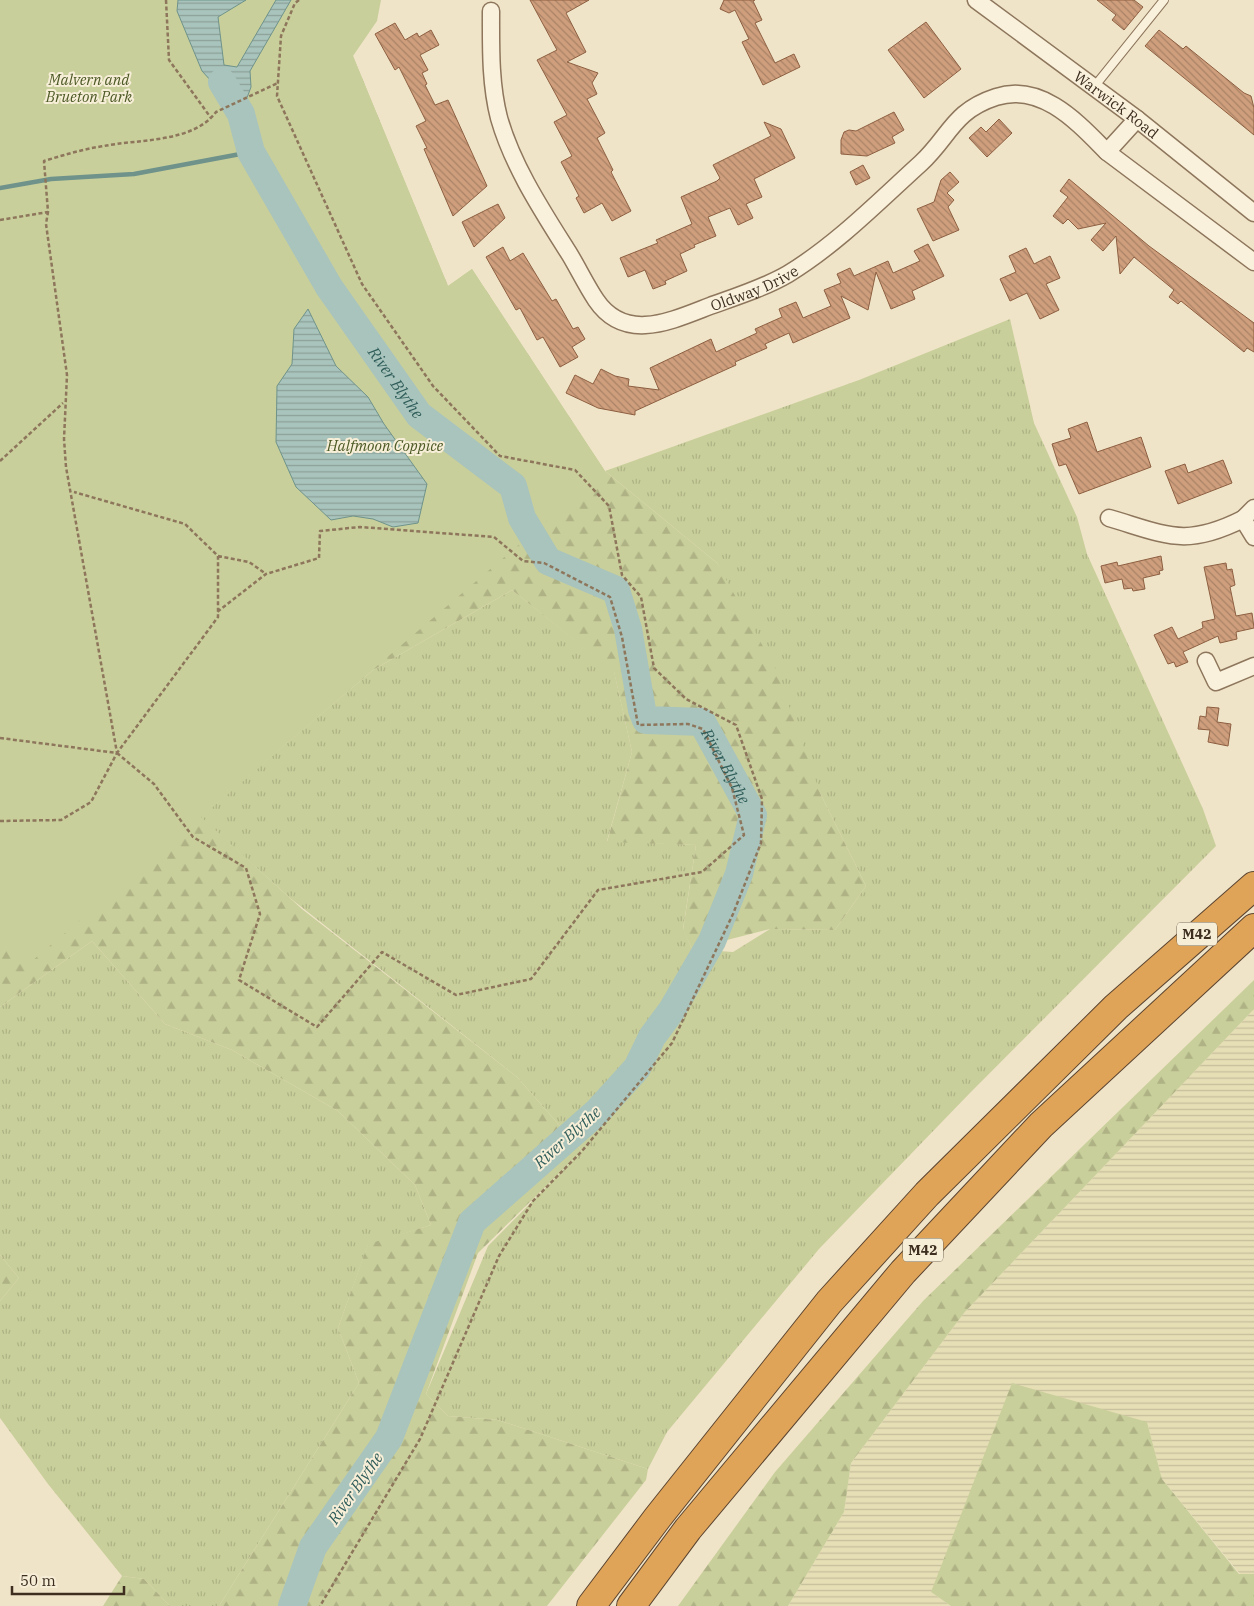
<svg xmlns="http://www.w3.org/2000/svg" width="1254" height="1606" font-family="'IBM Plex Serif',serif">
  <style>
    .farmland { fill: url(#farmland-rules) }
    .grass { fill: url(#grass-tufts) }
    .forest { fill: url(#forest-firs) }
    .park { fill: #c9cf9b }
    .water { fill: url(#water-rules); stroke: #6f938a }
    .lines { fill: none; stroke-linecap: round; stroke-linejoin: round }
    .stream { stroke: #6f938a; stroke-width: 4.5 }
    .river { stroke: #a9c4bc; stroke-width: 28 }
    .building { fill: url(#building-back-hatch); stroke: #8d5f41 }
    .service-casing { stroke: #8d765c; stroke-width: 10 }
    .minor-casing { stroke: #8d765c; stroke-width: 19 }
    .motorway-casing { stroke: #5b4430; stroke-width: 30 }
    .path { stroke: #8d765c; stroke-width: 2.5; stroke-dasharray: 4 2.5; stroke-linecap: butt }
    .service { stroke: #faf1dc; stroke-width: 8 }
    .minor { stroke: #faf1dc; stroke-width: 16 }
    .motorway { stroke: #e0a458; stroke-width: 28 }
    .labels { text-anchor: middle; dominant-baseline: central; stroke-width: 4; stroke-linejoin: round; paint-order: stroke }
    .shield { fill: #f7eed8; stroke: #756857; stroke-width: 1 }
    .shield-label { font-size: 14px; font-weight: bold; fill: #3d2e20 }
    .park-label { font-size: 15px; font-style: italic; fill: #4d5a26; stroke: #f7eed8 }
    .street-label { font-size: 15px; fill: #3d2e20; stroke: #f7eed8 }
    .water-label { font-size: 16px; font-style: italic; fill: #2f5d5a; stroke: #f7eed8 }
  </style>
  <defs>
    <pattern id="farmland-rules" width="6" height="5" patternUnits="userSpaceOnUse" patternTransform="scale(1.25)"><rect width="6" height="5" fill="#e6deb5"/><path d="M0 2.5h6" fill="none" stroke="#c6bf9b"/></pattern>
    <pattern id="grass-tufts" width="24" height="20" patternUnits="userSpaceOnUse" patternTransform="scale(1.25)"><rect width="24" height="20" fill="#c9cf9b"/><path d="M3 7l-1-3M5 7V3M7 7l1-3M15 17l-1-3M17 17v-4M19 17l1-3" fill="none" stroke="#aeb285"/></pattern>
    <pattern id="forest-firs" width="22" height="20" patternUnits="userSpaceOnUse" patternTransform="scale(1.25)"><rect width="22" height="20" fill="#c9cf9b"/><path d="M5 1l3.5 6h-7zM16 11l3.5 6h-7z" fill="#aeb285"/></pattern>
    <pattern id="water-rules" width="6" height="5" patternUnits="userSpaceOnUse" patternTransform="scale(1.25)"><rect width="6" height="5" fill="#a9c4bc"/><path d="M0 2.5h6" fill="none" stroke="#8ba098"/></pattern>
    <pattern id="building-back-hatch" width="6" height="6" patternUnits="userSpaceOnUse" patternTransform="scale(1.25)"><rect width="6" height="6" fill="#cf9f7d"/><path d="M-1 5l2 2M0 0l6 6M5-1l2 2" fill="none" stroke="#a98266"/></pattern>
  </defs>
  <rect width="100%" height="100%" fill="#f0e4c8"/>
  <path class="farmland" d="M1254 1009V1574H1240L1162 1479 1147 1422 931 1592 951 1606H788L844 1512 851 1463 964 1313Z"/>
  <path class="grass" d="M1010 319 1034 423 1077 517 1087 554 1203 809 1216 846 968 1095 819 1249 667 1432 648 1469 498 1420 448 1416 426 1394 488 1246 582 1151 517 1077 290 898 200 817 373 670 512 590 614 671 632 752 607 841 696 845 683 929 692 949 733 952 770 929 835 930 866 886 821 795 717 563 605 471 859 380Z
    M92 941 165 1024 232 1050 338 1111 415 1185 431 1225 368 1245 338 1328 359 1383 219 1606H170L144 1579 122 1576 48 1484 0 1418V1301L19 1278 0 1255V1007Z"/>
  <path class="forest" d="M148 0 353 56 448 286 472 269 605 471 717 563 776 670 821 795 866 886 835 930 770 929 692 949 683 930 696 845 607 842 632 752 614 672 512 590 373 670 201 817 302 909 517 1077 582 1151 478 1253 426 1394 448 1416 498 1420 648 1469 646 1480 547 1606H219L359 1383 338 1328 368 1244 431 1225 415 1185 338 1111 232 1050 165 1024 92 941 0 1007V852Z
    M1254 980V1009L964 1313 851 1463 844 1512 788 1606H678L775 1472 923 1301Z
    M0 1255 19 1278 0 1301Z
    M1012 1383 1147 1422 1162 1479 1239 1574H1254V1606H951L931 1592Z
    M122 1576 144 1579 170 1606H103Z"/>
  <path class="park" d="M0 0H381L377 21 353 56 448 286 472 269 605 471 32 961 0 933Z"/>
  <path class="water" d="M178 0H246L218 17 224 65 237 67 276 0H291L250 71 251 87 241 114 202 71 177 11Z
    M308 309 336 366 368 397 384 424 427 484 418 523 393 527 373 519 353 516 331 520 296 487 276 442 277 386 292 364 294 329Z"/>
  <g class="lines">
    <path class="stream" d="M0 188 51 179 134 174 251 152"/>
    <path class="river" id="s1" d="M222 82 241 114 251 152 329 287 419 415 513 486 522 518 548 561 616 590 628 629 642 710 646 720 702 722 753 815 739 874 712 941 672 1010 652 1037 637 1068 598 1111 472 1222 389 1438 313 1547 292 1606"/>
  </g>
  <path class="building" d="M530 0H589L566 13 586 52 567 62 598 73 592 83 597 94 587 99 605 133 597 138 613 170 611 172 631 211 612 221 602 203 584 213 576 198 579 196 561 162 572 156 554 122 567 115 537 60 557 50Z
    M724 0H755L753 1 762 20 755 23 775 63 794 54 800 67 763 85 742 42 749 39 735 10 729 13 720 9Z
    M1097 0H1134L1143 7 1124 30 1112 20 1116 15Z
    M926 22 961 69 924 98 888 50Z
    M395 23 405 40 417 33 419 37 431 30 439 45 420 55 428 70 422 73 427 84 425 85 435 105 448 100 487 186 453 216 424 149 427 148 416 126 426 121 399 67 395 70 375 34Z
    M1159 30 1183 49 1186 46 1244 93 1251 96 1254 108V135L1145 46Z
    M894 112 904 130 892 137 895 143 867 156 841 154V140L844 132 849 130 856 131Z
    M999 119 1012 133 987 157 969 138 981 127 986 132Z
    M764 122 781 129 795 158 754 179 762 197 746 204 753 218 738 225 730 208 708 217 716 236 694 245 695 247 680 254 687 271 665 281 666 284 653 289 645 270 628 277 620 258 658 243 656 240 692 224 681 197 717 181 720 178 713 165 771 136Z
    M863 165 870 178 856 185 850 172Z
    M950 172 959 182 947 193 954 200 948 207 959 230 933 241 917 209 934 202 941 180Z
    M1069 179 1149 246 1254 323V352L1247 348 1244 352 1181 301 1178 304 1169 297 1174 290 1134 257 1120 274 1116 236 1103 251 1091 240 1106 223 1078 229 1068 219 1063 224 1053 216 1068 197 1060 191Z
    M498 204 505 218 474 247 462 222Z
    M928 244 944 276 912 291 915 299 891 309 876 272 868 310 841 296 850 318 793 343 789 333 765 344 767 348 735 362 736 365 635 411V415L598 408 566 393 575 375 593 384 601 369 615 376 629 379 628 386 659 390 650 368 711 339 716 352 757 333 755 329 782 317 779 309 796 302 803 318 831 306 824 290 841 283 837 274 850 268 854 276 888 261 893 273 920 261 914 251Z
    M503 247 510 261 523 253 552 301 556 299 573 329 578 327 585 339 572 347 578 357 560 367 543 337 537 340 520 308 516 310 486 257Z
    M1026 248 1034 264 1050 256 1060 278 1046 284 1059 310 1040 319 1027 293 1010 301 1000 279 1016 272 1009 256Z
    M1087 422 1097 452 1141 437 1151 467 1079 494 1066 464 1059 466 1052 444 1071 438 1068 429Z
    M1223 460 1232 483 1178 504 1165 471 1185 464 1188 473Z
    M1161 556 1163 570 1159 571 1160 574 1143 578 1145 589 1133 591 1132 588 1124 589 1122 579 1105 583 1101 566 1117 562 1118 566Z
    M1226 563 1227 570 1232 569 1235 585 1230 587 1236 616 1252 613 1254 628 1236 632 1237 639 1220 643 1218 636 1183 652 1188 662 1176 667 1174 662 1168 664 1154 635 1172 627 1178 639 1203 628 1202 622 1215 619 1204 567Z
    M1207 707 1219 708 1217 722 1231 724 1228 746 1208 742 1210 730 1198 729 1200 716 1206 717Z"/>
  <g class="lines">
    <g class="service-casing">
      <path id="service" d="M1094 87 1164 0"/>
    </g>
    <g class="minor-casing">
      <g id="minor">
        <path id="s2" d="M976 0 1137 119 1254 213"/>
        <path id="s3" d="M491 11C491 46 490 83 499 118 513 167 543 212 570 255 579 270 586 285 596 300 625 343 671 321 710 306 735 297 764 288 788 274 837 244 878 202 921 163 950 136 953 111 996 97 1042 82 1079 124 1107 152L1137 119"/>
        <path d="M1107 152 1254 262"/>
        <path d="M1254 508 1243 519 1254 537"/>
        <path d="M1109 518C1167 535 1185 548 1243 519"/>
        <path d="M1206 661 1216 682 1254 666"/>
      </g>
    </g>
    <g class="motorway-casing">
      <path id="motorway" d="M591 1606 658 1517 829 1302 927 1194 1116 1007 1254 886
        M631 1606 688 1529 903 1272 1041 1125 1254 928"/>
    </g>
    <path class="path" d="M166 0 169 60 211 118
      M299 0 295 3 281 36 277 96 362 284 433 386 500 456 575 470 609 506 622 575 641 597 654 668 686 699 736 725 762 799 761 843 733 914 672 1043 582 1151 533 1201 499 1256 420 1439 320 1606
      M0 220 48 212 44 161C64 155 83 149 104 146 138 139 193 143 216 112L278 83
      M0 461 63 403
      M218 556 249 562 266 574
      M0 738 117 753 218 617V556L185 524 74 492
      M117 753 154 784 193 837 246 868 260 914 239 980 317 1027 382 952 456 995 531 979 598 890 702 872 744 835 732 788 703 729 688 724 638 725 622 637 610 597 544 563 523 561 494 537 360 527 320 531 319 558 266 574 217 612
      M0 821 61 820 91 802 117 753 66 467 64 439 67 375 46 224 48 212"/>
    <use href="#service" class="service"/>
    <use href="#minor" class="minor"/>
    <use href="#motorway" class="motorway"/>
  </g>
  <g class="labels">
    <g class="shield">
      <rect x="1177" y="922.5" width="40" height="23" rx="4"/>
      <rect x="903" y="1238.5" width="40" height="23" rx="4"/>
    </g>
    <g class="shield-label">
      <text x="1197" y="934">M42</text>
      <text x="923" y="1250">M42</text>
    </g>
    <g class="park-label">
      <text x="89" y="79">Malvern and<tspan x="89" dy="17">Brueton Park</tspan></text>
      <text x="385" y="445">Halfmoon Coppice</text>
    </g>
    <g class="street-label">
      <text stroke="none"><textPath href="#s2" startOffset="175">Warwick Road</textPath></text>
      <text stroke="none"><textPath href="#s3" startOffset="488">Oldway Drive</textPath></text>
    </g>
    <g class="water-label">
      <text stroke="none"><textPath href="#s1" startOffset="349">River Blythe</textPath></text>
      <text stroke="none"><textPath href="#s1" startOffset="904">River Blythe</textPath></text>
      <text transform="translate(567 1137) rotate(-42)">River Blythe</text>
      <text transform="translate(355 1488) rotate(-55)">River Blythe</text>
    </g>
  </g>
  <path d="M12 1586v8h112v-8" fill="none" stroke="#3d2e20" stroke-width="2.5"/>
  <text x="20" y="1586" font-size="15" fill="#3d2e20" stroke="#f7eed8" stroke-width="4" paint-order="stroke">50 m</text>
</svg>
